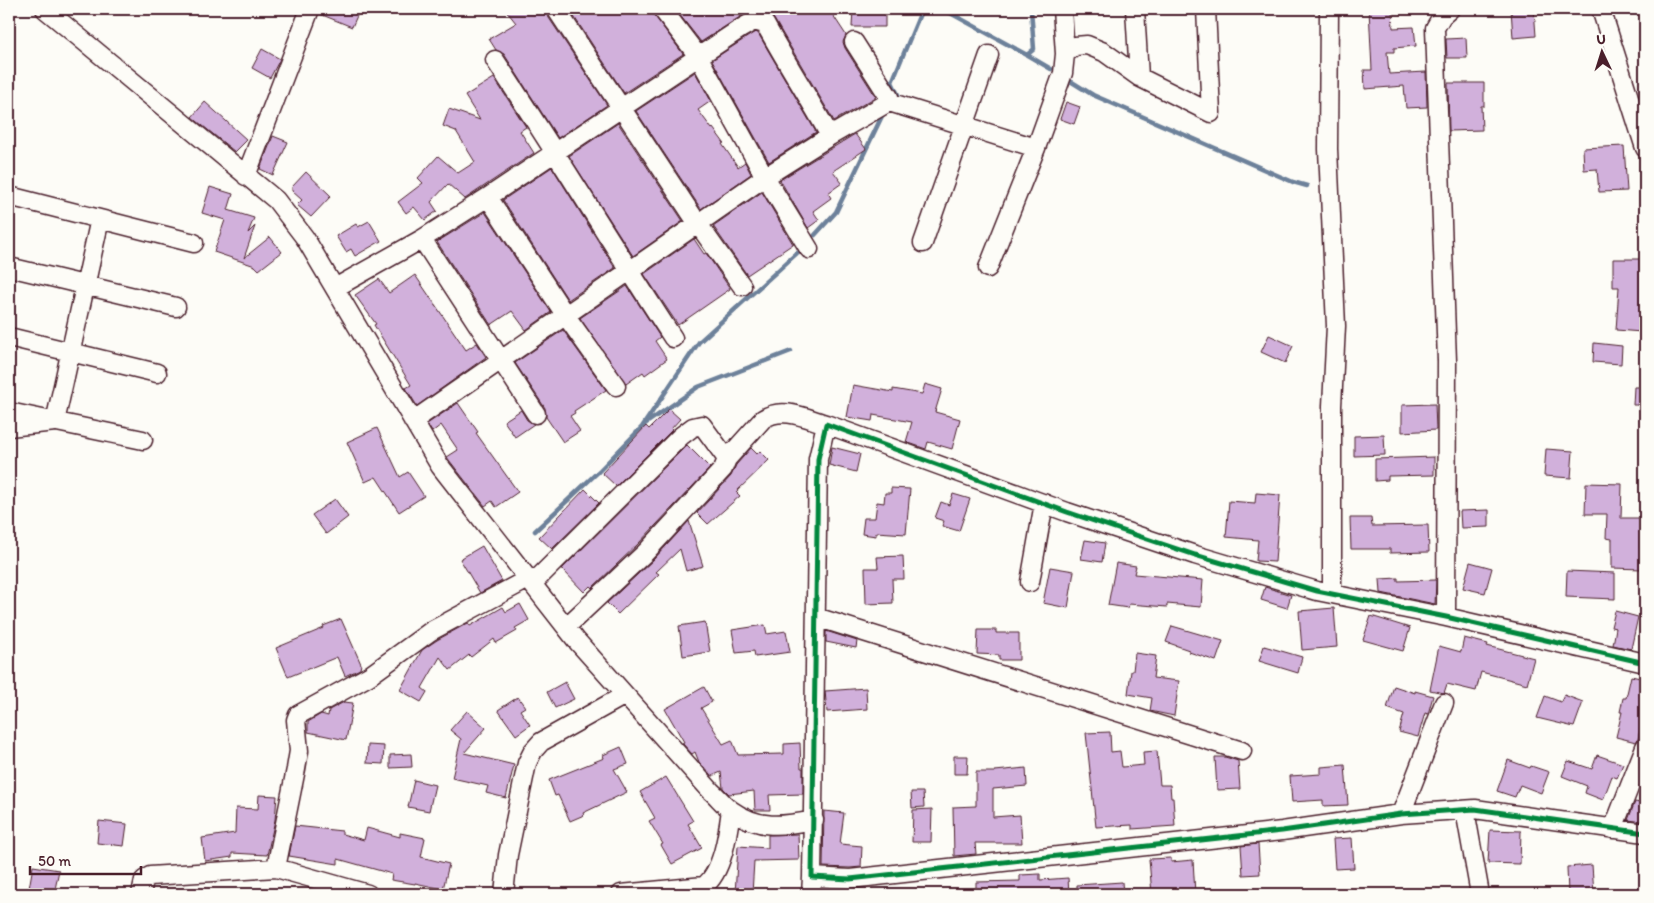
<svg xmlns="http://www.w3.org/2000/svg" width="1654" height="903" font-family="Itim,sans-serif">
  <style>
    .lines { fill: none; stroke-linecap: round; stroke-linejoin: round }
    .stream { stroke: #6d819a; stroke-width: 4.5 }
    .building { fill: #d1b0db; stroke: #4a1f2b }
    .minor-casing { stroke: #4a1f2b; stroke-width: 21 }
    .minor { stroke: #fdfcf7; stroke-width: 18 }
    .cycleway-casing { stroke: #fdfcf7; stroke-width: 8 }
    .cycleway { stroke: #00873e; stroke-width: 5 }
  </style>
  <rect width="100%" height="100%" fill="#fdfcf7"/>
  <filter id="ink" filterUnits="userSpaceOnUse"><feTurbulence type="fractalNoise" baseFrequency=".02" numOctaves="2"/><feDisplacementMap in="SourceGraphic" scale="10" xChannelSelector="R" yChannelSelector="G"/><feConvolveMatrix kernelMatrix="1 2 1 2 8 2 1 2 1" color-interpolation-filters="sRGB"/></filter>
  <g filter="url(#ink)">
    <g class="lines">
      <path class="stream" d="M943 9 1027 55
        M1031 9 1034 49 1027 55 1051 69
        M769 11 772 9
        M1072 82 1093 95 1293 182 1307 186
        M900 99 892 82 922 9
        M815 235 836 212 882 116 885 113
        M645 424 698 387 791 351
        M535 531 599 471 642 427 699 342 797 253"/>
    </g>
    <path class="building" d="M320 9H360L352 27 320 14Z
      M505 9H546L547 15 607 105 558 138 504 54 496 50 489 39 516 23Z
      M569 9H652L654 15 683 54 624 93Z
      M675 9H698L701 13 708 9H739L743 15 701 42Z
      M778 9H829L846 35 843 42 845 48 876 97 834 121 774 19 770 15Z
      M853 9H885V27H852Z
      M1369 9H1392L1393 28 1414 27 1416 46 1394 48V52H1387L1389 74 1426 72 1427 107 1406 108 1404 86 1365 89 1364 70H1372Z
      M1511 9H1534L1536 36 1513 38Z
      M755 32 758 33 816 132 769 162 712 60Z
      M1466 38 1467 58H1447L1446 39Z
      M262 49 280 59 270 78 252 68Z
      M695 72 711 101 698 110 712 129 713 128 724 143 722 144 738 167 745 162 751 174 701 209 636 111Z
      M494 78 526 127 520 131 534 153 465 199 448 184 431 202 437 211 425 220 414 207 406 213 398 202 423 183 418 178 438 156 458 173 475 162 456 131 443 126 449 109 480 120 465 96Z
      M1448 83H1484V106H1481L1482 130 1449 131Z
      M205 102 247 140 235 152 192 117Z
      M1066 102 1080 107 1074 124 1060 119Z
      M618 123 683 221 633 256 569 156Z
      M855 134 866 149 833 171 842 183 828 193 831 198 813 211 819 220 808 228 780 180Z
      M273 136 288 142 273 175 260 169Z
      M1624 146 1627 191 1599 192 1597 169 1584 170 1583 148Z
      M552 167 615 268 568 300 503 200Z
      M306 172 331 196 311 217 297 205 302 200 292 191V187Z
      M210 187 233 194 228 210 254 218 248 233 255 226 244 258 270 237 282 252 259 270 255 266 214 252 225 220 202 213Z
      M762 192 793 244 747 275 713 226Z
      M485 212 551 312 526 330 512 311 491 325 437 242Z
      M369 221 381 241 355 256 351 249 346 252 336 236 356 224 358 227Z
      M694 239 704 254 706 253 729 287 730 289 678 325 644 274Z
      M1613 259H1640V267H1645V309H1643L1642 332 1616 330 1619 287H1613Z
      M415 275 466 350 477 343 486 357 417 406 406 388 411 385 374 325 376 324 355 295 379 279 389 293Z
      M627 286 660 337 655 341 667 359 645 375 643 372 626 384 580 318Z
      M563 330 606 390 574 411 575 413 570 416 580 431 563 442 546 417 545 408 515 363Z
      M1269 335 1293 346 1285 363 1261 352Z
      M1594 343 1622 346 1621 364 1593 362Z
      M925 384 942 389 935 412 960 419 952 449 928 442 926 449 906 442 912 422 873 415 872 421 847 417 853 385 893 392V389L922 394Z
      M1634 387H1645V405H1633Z
      M458 403 478 432 476 433 518 492 496 507 492 501 485 506 449 460 447 457 458 450 441 425 432 432 427 424Z
      M1435 404 1436 430 1402 432V405Z
      M669 409 680 419 671 429 672 430 616 486 602 473 646 426 649 429Z
      M521 410 527 420 534 424 515 437 504 421Z
      M377 428 400 477 408 472 424 496 399 512 376 477 365 482 347 442Z
      M1384 435 1385 455 1354 456V436Z
      M687 445 710 468 638 544 592 588 590 586 584 592 562 569Z
      M832 447 860 454 856 472 829 465Z
      M751 448 757 454 760 451 769 460 736 492 740 496 708 524 697 513 731 476 736 465Z
      M1546 449 1573 451 1571 478 1544 476Z
      M1434 457V475L1388 476V480L1375 481V459Z
      M1586 483 1622 484 1621 518H1641L1640 548H1642V569L1612 568V539L1606 538 1607 514H1585Z
      M891 488 910 489 906 534 876 532V536L862 534 864 518H875L877 502 884 503 885 493H891Z
      M585 489 599 503 552 549 539 537Z
      M1256 493 1280 495 1275 562 1256 561 1258 540 1226 537 1229 501 1255 503Z
      M953 494 970 499 959 531 942 526 944 521 935 518 941 502 949 505Z
      M335 499 348 517 326 534 312 515Z
      M1489 510V527L1461 528 1460 511Z
      M1350 518H1371L1372 526 1428 525 1429 552 1390 553V549H1351Z
      M689 521 703 566 686 571 680 549 656 572 659 574 618 614 607 603 654 559Z
      M1085 540 1105 543 1102 562 1081 559Z
      M482 546 502 581 480 593 460 559Z
      M903 556 904 579H892L893 603 866 604 865 568H878L877 557Z
      M1470 562 1492 568 1485 593 1463 588Z
      M1116 563 1136 566 1134 574 1203 580 1201 607 1167 604V607L1129 604 1128 608 1108 605Z
      M1050 567 1074 571 1068 608 1043 603Z
      M1567 571 1615 573V599L1566 597Z
      M1398 578V581L1436 580 1435 604 1381 593 1380 579Z
      M1265 587 1291 595 1287 608 1261 600Z
      M520 604 529 620 515 628 517 631 496 643 494 639 471 657 469 655 450 670 440 657 422 688 427 692 421 702 400 690 422 650 437 640 468 623 470 626 503 607 506 612Z
      M1334 608 1337 647 1302 650 1299 611Z
      M1615 611 1638 617 1631 649 1613 645 1616 628 1611 627Z
      M1371 616 1410 628 1403 651 1363 640Z
      M341 619 361 664 360 669 345 676 337 657 288 677 276 648 324 628 323 626Z
      M705 622 710 652 683 656 679 626Z
      M765 625 767 634 786 631 790 652 755 657 754 651 736 653 732 630Z
      M1172 626 1223 641 1216 661 1189 652V650L1166 642Z
      M978 630H996V633H1019V660H999V655L977 654Z
      M826 631 857 641 856 648 826 642Z
      M1464 638 1488 644 1487 646 1534 658 1527 684 1481 672 1476 691 1447 684 1444 693 1430 690 1439 646 1461 652Z
      M1264 646 1302 657 1298 673 1259 661Z
      M1135 653 1156 656 1153 678 1179 681 1174 716 1150 711 1152 698 1128 694 1131 671H1133Z
      M1631 676 1645 679V707L1638 739 1636 742 1616 737 1622 712H1620L1623 698H1626Z
      M565 682 574 699 555 708 547 692Z
      M1394 686 1415 693V691L1433 696 1428 714 1425 713 1418 737 1399 732 1404 714 1387 708Z
      M704 687 712 702 701 708 723 744 732 740 738 755 784 754V744L800 743 801 768H803V794L769 795 770 810H755L754 791 729 794 723 788 721 772 712 776 699 762 695 752 692 754 682 743 684 742 665 709Z
      M866 688 867 709 827 712 825 691Z
      M1564 695 1583 702 1574 727 1537 718 1545 696 1561 702Z
      M518 697 525 707 520 710 530 725 516 735 498 710Z
      M344 702 353 703 346 740 308 732V722L321 714 328 716 329 710Z
      M467 711 486 728 464 753 514 765 506 798 486 793 488 786 452 778 461 739 450 730Z
      M1110 732 1111 752 1120 751 1122 767 1144 765 1143 752 1157 751 1160 785H1170L1171 798H1173L1175 826 1132 829V825L1096 827 1086 733Z
      M368 745 384 746 383 764 367 763Z
      M621 747 628 764 614 769 627 792 583 813 584 815 570 821 558 795 555 796 549 780 604 758 603 755Z
      M411 754 412 767 390 768V755Z
      M1597 755 1623 764 1617 778 1612 776 1603 800 1585 793 1587 786 1562 776 1568 761 1592 769Z
      M954 756H968L967 774H954Z
      M1215 757H1225L1238 761 1240 789 1217 790Z
      M1508 760 1530 768 1531 766 1549 772 1541 793 1520 785 1515 797 1497 791Z
      M1345 765 1348 805 1323 806V800L1292 802 1290 776 1321 774V767Z
      M1026 768 1027 786 993 789V817L1020 815 1022 843H975L976 854 954 856 953 807 976 806V772H995V771Z
      M666 777 693 821 688 824 702 848 672 864 661 845 663 844 649 821 655 818 640 792Z
      M414 780 435 785 429 811 408 807Z
      M911 792H923L924 807 912 808Z
      M259 795 277 796 275 820 267 855 232 853V857L205 861 202 838 235 833 236 808 258 809Z
      M1635 802 1645 804V822L1628 820Z
      M932 809 931 842H912L913 810Z
      M824 811 844 813 840 844 862 846 861 867 850 868 823 867Z
      M99 821 127 824 124 846 97 843Z
      M295 826 342 831V834L364 840 367 828 400 837V833L425 838 421 857 449 864 443 889 415 883V884L391 880 392 874 338 859V864L289 856Z
      M1490 830 1521 831 1520 864 1488 863Z
      M798 834 799 860 754 861 752 894H735L738 846 768 848V835Z
      M1352 838 1354 868 1335 869 1333 839Z
      M1258 844 1260 874 1243 875 1241 846Z
      M1171 858V862L1193 860 1195 894H1152L1149 859Z
      M1592 865 1594 894H1568L1567 867Z
      M33 866 59 870 54 894H28Z
      M1040 874V880L1068 878 1069 894H976V882L1020 881V875Z
      M1122 882 1123 894H1077V885Z"/>
    <g class="lines">
      <g class="minor-casing">
        <path id="minor" d="M45 9 276 200 305 238 440 466 576 640 711 791C718 797 724 805 731 810 759 830 783 826 814 820
          M556 9 698 224 742 286
          M662 9 698 56 765 177 809 249
          M1135 9 1139 77
          M1329 9 1328 149 1336 326 1332 406V594
          M1601 9 1645 148
          M1065 54 1075 46 1087 45 1104 52 1139 77 1211 113 1206 9
          M495 60C556 152 613 246 673 338
          M889 102 1036 148
          M246 176 310 9
          M9 196 194 243
          M488 197 566 316 616 386
          M422 239 536 414
          M923 243 989 55
          M9 267 176 307
          M988 268 1036 148 1063 73 1065 54 1062 9
          M335 288 422 239 488 197 740 29 754 21 765 24C786 62 809 98 830 136
          M9 337 157 373
          M9 412 143 440
          M413 421 765 177 830 136 889 102V97L854 42
          M9 427 55 422 100 219
          M727 459 763 419C782 406 806 418 826 424
          M1030 582 1044 503
          M532 584 681 436 693 427 702 425 727 459 723 469 646 552 566 627
          M816 617 1242 751
          M1446 617 1447 361 1435 28 1442 16 1450 9
          M1645 663 1446 617 1317 591 1195 555 1067 512 826 424 818 459 812 877 850 879 1282 831 1401 814 1475 809 1645 833
          M1465 810 1480 894
          M1401 814 1444 703
          M1613 829 1645 747
          M276 868 296 769 299 751 296 720 298 715 369 676 431 631 528 579
          M141 894 144 880 150 876 276 868 368 894
          M504 894 508 855 527 763 533 751 541 742 625 695
          M621 894 704 886C723 872 728 832 731 810
          M811 894 812 877"/>
      </g>
      <use href="#minor" class="minor"/>
      <g class="cycleway-casing">
        <path id="cycleway" d="M1645 663 1446 617 1317 591 1195 555 1067 512 826 424 818 459 812 877 850 879 1282 831 1401 814 1475 809 1645 833"/>
      </g>
      <use href="#cycleway" class="cycleway"/>
    </g>
  </g>
  <rect width="1654" height="903" fill="none" stroke="#fdfcf7" stroke-width="30"/>
  <rect x="15" y="15" width="1624" height="873" fill="none" stroke="#4a1f2b" stroke-width="2" filter="url(#ink)"/>
  <g transform="translate(1602 52) rotate(356)" stroke="#fdfcf7" stroke-width="4" paint-order="stroke">
  <path d="M0-4L9 19L0 12L-9 19Z" fill="#4a1f2b"/>
  <text y="-8" font-size="14" font-weight="bold" text-anchor="middle" fill="#4a1f2b">U</text>
  </g>
  <path d="M30 866v8h111v-8" fill="none" stroke="#4a1f2b" stroke-width="2.5"/>
  <text x="38" y="866" font-size="15" fill="#4a1f2b" stroke="#fdfcf7" stroke-width="4" paint-order="stroke">50 m</text>
</svg>
